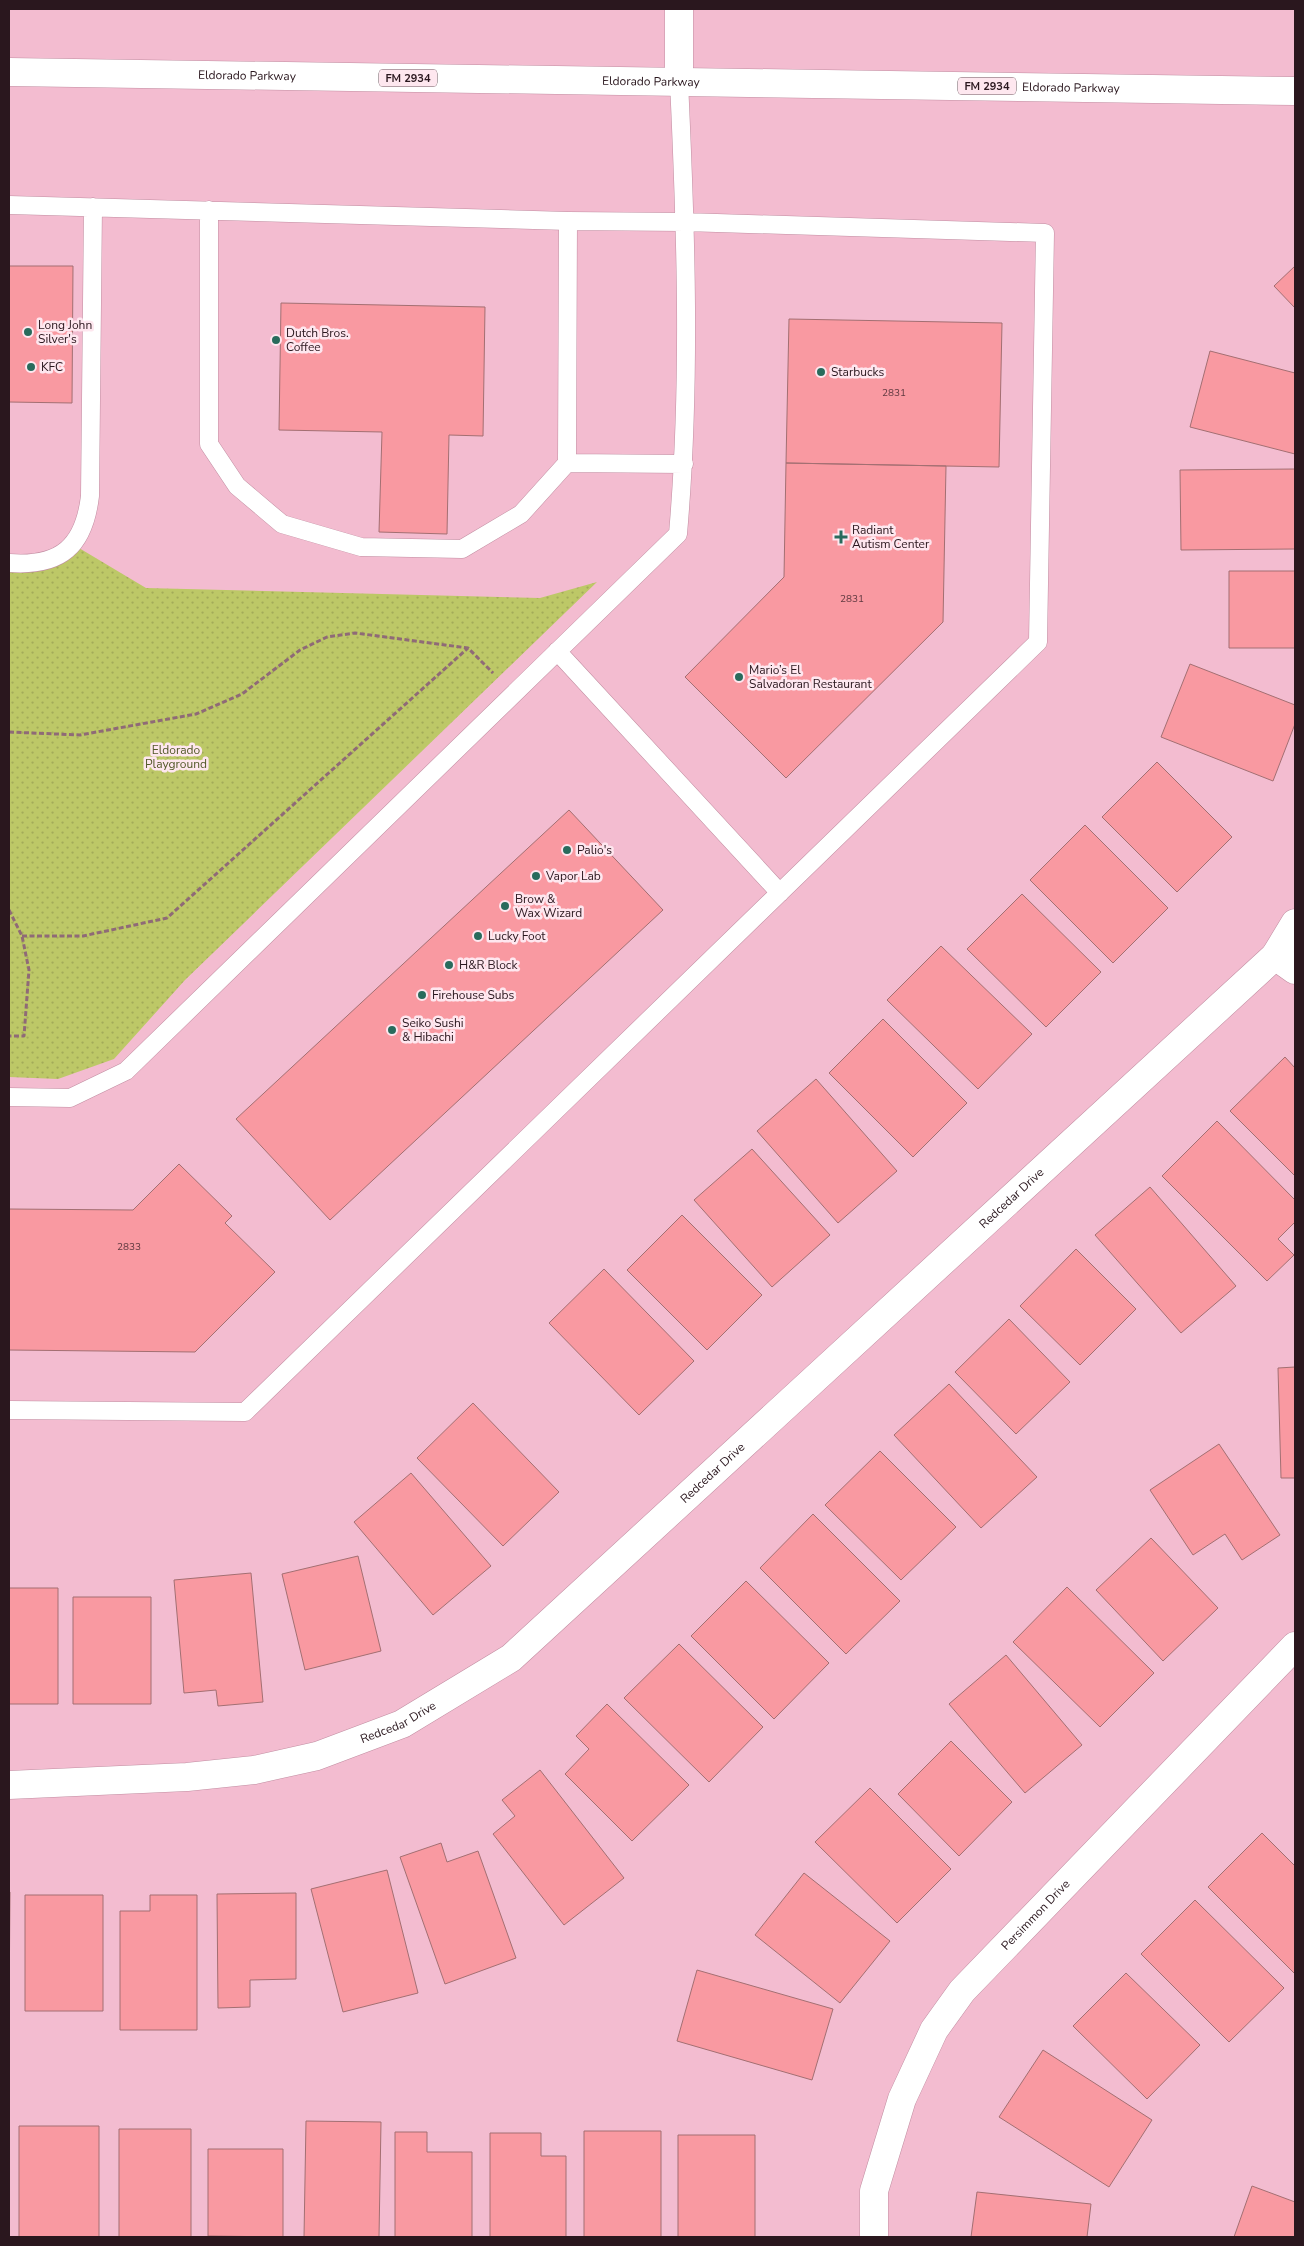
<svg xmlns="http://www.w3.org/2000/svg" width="1304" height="2246" font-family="'Nunito Sans',sans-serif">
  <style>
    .green { fill: url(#green-dots) }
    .building { fill: #f999a1; stroke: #a36f72 }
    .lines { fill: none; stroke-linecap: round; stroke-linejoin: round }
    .service-casing { stroke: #c18da1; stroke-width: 19 }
    .minor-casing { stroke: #c18da1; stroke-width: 29 }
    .primary-casing { stroke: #c18da1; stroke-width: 29 }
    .path { stroke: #8f6a77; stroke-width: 3; stroke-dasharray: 5 2.5; stroke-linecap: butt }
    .service { stroke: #fff; stroke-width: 18 }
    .minor { stroke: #fff; stroke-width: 28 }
    .primary { stroke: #fff; stroke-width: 28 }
    .poi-dot { fill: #296b5c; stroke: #fee7ef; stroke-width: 2 }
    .labels { text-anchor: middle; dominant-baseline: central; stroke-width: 5; stroke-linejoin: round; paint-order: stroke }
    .number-label { font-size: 10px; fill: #5e383f }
    .shield { fill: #fee7ef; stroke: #6a555d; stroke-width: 1 }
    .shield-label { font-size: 11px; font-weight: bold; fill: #2a171e }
    .street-label { font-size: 12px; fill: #2a171e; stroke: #fee7ef }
    .poi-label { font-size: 12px; fill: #2a171e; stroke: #fee7ef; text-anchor: start }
    .park-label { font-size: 12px; fill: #535929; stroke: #fee7ef }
  </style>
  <defs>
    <pattern id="green-dots" width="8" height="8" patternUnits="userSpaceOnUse" patternTransform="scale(1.25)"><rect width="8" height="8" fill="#bdc867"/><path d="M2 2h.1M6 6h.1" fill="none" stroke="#a3ab59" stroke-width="1.8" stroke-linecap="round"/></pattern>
  </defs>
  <rect width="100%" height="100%" fill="#f3bcd0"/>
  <path class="green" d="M79 548 146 588 540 598 597 582 185 980 114 1059 58 1079 9 1077V562Z"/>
  <path class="building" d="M9 266H73L72 403 9 402Z
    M1295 266V308L1274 286Z
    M281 303 485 307 483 436 449 435 447 534 379 532 382 432 279 430Z
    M789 319 1002 323 999 467 786 463Z
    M1210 351 1295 373V454L1190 427Z
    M786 463 946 466 943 622 786 778 685 677 784 577Z
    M1295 469V549L1181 550 1180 470Z
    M1229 571H1295V648H1229Z
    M1190 664 1295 705V724L1273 781 1161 737Z
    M1157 762 1232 837 1177 892 1102 817Z
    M569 810 663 910 330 1220 236 1119Z
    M1085 825 1168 908 1113 963 1030 880Z
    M1022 894 1101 972 1046 1027 967 949Z
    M941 946 1032 1034 978 1089 887 1000Z
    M883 1019 967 1103 913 1157 829 1073Z
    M1285 1057 1295 1068V1176L1230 1111Z
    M816 1079 897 1171 838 1223 757 1131Z
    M1217 1121 1295 1200V1222L1278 1239 1294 1255 1267 1281 1162 1176Z
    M752 1149 830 1235 772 1287 694 1200Z
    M179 1164 232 1216 225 1223 275 1272 195 1352 9 1350V1209L133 1210Z
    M1150 1187 1236 1286 1181 1333 1095 1235Z
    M682 1215 762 1295 707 1350 627 1270Z
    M1076 1249 1136 1309 1080 1365 1020 1306Z
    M604 1269 694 1361 639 1415 549 1323Z
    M1009 1319 1070 1382 1016 1434 955 1372Z
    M1295 1367V1478H1281L1278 1368Z
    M949 1384 1037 1477 981 1528 894 1435Z
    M473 1403 559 1492 503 1546 417 1458Z
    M1219 1444 1280 1535 1242 1560 1225 1534 1193 1555 1150 1490Z
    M880 1451 956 1527 901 1580 825 1505Z
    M411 1473 491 1566 433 1615 354 1522Z
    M813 1514 900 1601 846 1654 760 1568Z
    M1151 1538 1218 1608 1163 1661 1096 1590Z
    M358 1556 381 1651 305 1670 282 1574Z
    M251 1573 263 1702 218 1706 216 1690 184 1693 174 1580Z
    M746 1581 829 1663 774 1719 691 1636Z
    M1067 1587 1154 1673 1100 1727 1013 1642Z
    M9 1588H58V1704H9Z
    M73 1597H151V1704H73Z
    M679 1644 763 1727 709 1782 624 1698Z
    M1006 1655 1082 1745 1025 1793 949 1704Z
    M607 1704 689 1785 632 1841 565 1774 589 1749 576 1736Z
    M951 1741 1012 1802 959 1856 898 1794Z
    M540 1770 624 1878 564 1925 493 1834 515 1816 502 1800Z
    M870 1788 951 1869 897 1923 815 1842Z
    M1262 1833 1295 1866V1974L1208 1887Z
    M441 1843 447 1862 478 1851 516 1958 445 1984 400 1857Z
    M387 1870 418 1993 343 2012 311 1889Z
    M804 1873 890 1941 840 2003 755 1935Z
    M9 1892H10L9 2011Z
    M296 1893V1979L250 1980V2007L218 2008 217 1894Z
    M25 1895H103V2011H25Z
    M150 1895H197V2030H120V1911H150Z
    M1195 1900 1284 1988 1229 2042 1141 1954Z
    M697 1970 833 2009 812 2080 677 2041Z
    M1126 1973 1200 2045 1147 2099 1073 2026Z
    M1043 2050 1152 2120 1109 2187 999 2117Z
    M306 2121 381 2122 379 2237H304Z
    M19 2126H99V2237H19Z
    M119 2129H191V2237H119Z
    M584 2131H661V2237H584Z
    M395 2132H427V2152H472V2237H395Z
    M490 2133H541V2156H566V2237H490Z
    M678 2135H755V2237H678Z
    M208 2149H283V2237L208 2236Z
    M1252 2186 1295 2202V2237H1234Z
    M977 2192 1091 2204 1087 2237H971Z"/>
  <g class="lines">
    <g class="service-casing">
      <path id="service" d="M9 205 568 221 685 222 1045 233 1038 642 245 1412 9 1410
        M209 210V444L237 486 282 524 361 547 462 549 521 514 567 463 568 221
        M567 463 684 464
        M9 563C61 567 84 546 90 496L93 207
        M557 651 780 893
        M9 1097 70 1098 126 1071 678 534C691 384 686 232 679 82"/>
    </g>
    <g class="minor-casing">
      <g id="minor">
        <path d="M1275 956 1295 970"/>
        <path id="s1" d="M9 1785 187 1777 254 1770 317 1756 402 1724 511 1658 1275 956 1295 923"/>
        <path id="s2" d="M874 2237V2191L902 2099 934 2030 962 1991 1295 1646"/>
      </g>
    </g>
    <g class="primary-casing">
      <g id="primary">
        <path d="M679 9V82"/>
        <path id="s3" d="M9 72 1295 91"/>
      </g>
    </g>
    <path class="path" d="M9 732 80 735 196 714 242 694 300 650 327 637 355 633 468 648 493 673
      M9 910 22 936 29 970 24 1036H9
      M22 936H83L167 918 468 648"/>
    <use href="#service" class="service"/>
    <use href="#minor" class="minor"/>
    <use href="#primary" class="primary"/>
  </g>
  <g class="poi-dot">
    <circle cx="28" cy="332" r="5"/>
    <circle cx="276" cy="340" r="5"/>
    <circle cx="31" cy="367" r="5"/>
    <circle cx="821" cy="372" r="5"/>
    <path d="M838.5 529.5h5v5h5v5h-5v5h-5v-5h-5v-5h5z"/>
    <circle cx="739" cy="677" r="5"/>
    <circle cx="567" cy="850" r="5"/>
    <circle cx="536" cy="876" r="5"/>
    <circle cx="505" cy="906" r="5"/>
    <circle cx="478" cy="936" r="5"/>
    <circle cx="449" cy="965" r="5"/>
    <circle cx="422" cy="995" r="5"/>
    <circle cx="392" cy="1030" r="5"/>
  </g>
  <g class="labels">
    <g class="number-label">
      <text x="894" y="393">2831</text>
      <text x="852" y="599">2831</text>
      <text x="129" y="1247">2833</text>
    </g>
    <g class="shield">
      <rect x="379" y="69.5" width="58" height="17" rx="4"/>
      <rect x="958" y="77.5" width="58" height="17" rx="4"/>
    </g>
    <g class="shield-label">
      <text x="408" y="78">FM 2934</text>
      <text x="987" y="86">FM 2934</text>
    </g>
    <g class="street-label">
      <text stroke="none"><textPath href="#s3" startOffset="238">Eldorado Parkway</textPath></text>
      <text stroke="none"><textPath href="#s3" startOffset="642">Eldorado Parkway</textPath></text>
      <text stroke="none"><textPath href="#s3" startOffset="1062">Eldorado Parkway</textPath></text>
      <text stroke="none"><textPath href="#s1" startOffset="1208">Redcedar Drive</textPath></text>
      <text stroke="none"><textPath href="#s1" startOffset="802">Redcedar Drive</textPath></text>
      <text stroke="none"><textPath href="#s1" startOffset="398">Redcedar Drive</textPath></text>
      <text stroke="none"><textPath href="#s2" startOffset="372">Persimmon Drive</textPath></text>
    </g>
    <g class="poi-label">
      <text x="38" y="325">Long John<tspan x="38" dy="14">Silver's</tspan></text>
      <text x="286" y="333">Dutch Bros.<tspan x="286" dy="14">Coffee</tspan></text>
      <text x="41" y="367">KFC</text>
      <text x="831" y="372">Starbucks</text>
      <text x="852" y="530">Radiant<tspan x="852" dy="14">Autism Center</tspan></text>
      <text x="749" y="670">Mario’s El<tspan x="749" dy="14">Salvadoran Restaurant</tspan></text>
      <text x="577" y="850">Palio's</text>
      <text x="546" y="876">Vapor Lab</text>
      <text x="515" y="899">Brow &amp;<tspan x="515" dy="14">Wax Wizard</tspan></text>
      <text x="488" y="936">Lucky Foot</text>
      <text x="459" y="965">H&amp;R Block</text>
      <text x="432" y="995">Firehouse Subs</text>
      <text x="402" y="1023">Seiko Sushi<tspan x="402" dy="14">&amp; Hibachi</tspan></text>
    </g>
    <g class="park-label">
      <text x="176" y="750">Eldorado<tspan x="176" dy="14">Playground</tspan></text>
    </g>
  </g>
  <rect width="1304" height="2246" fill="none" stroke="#2a171e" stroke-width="20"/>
</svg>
